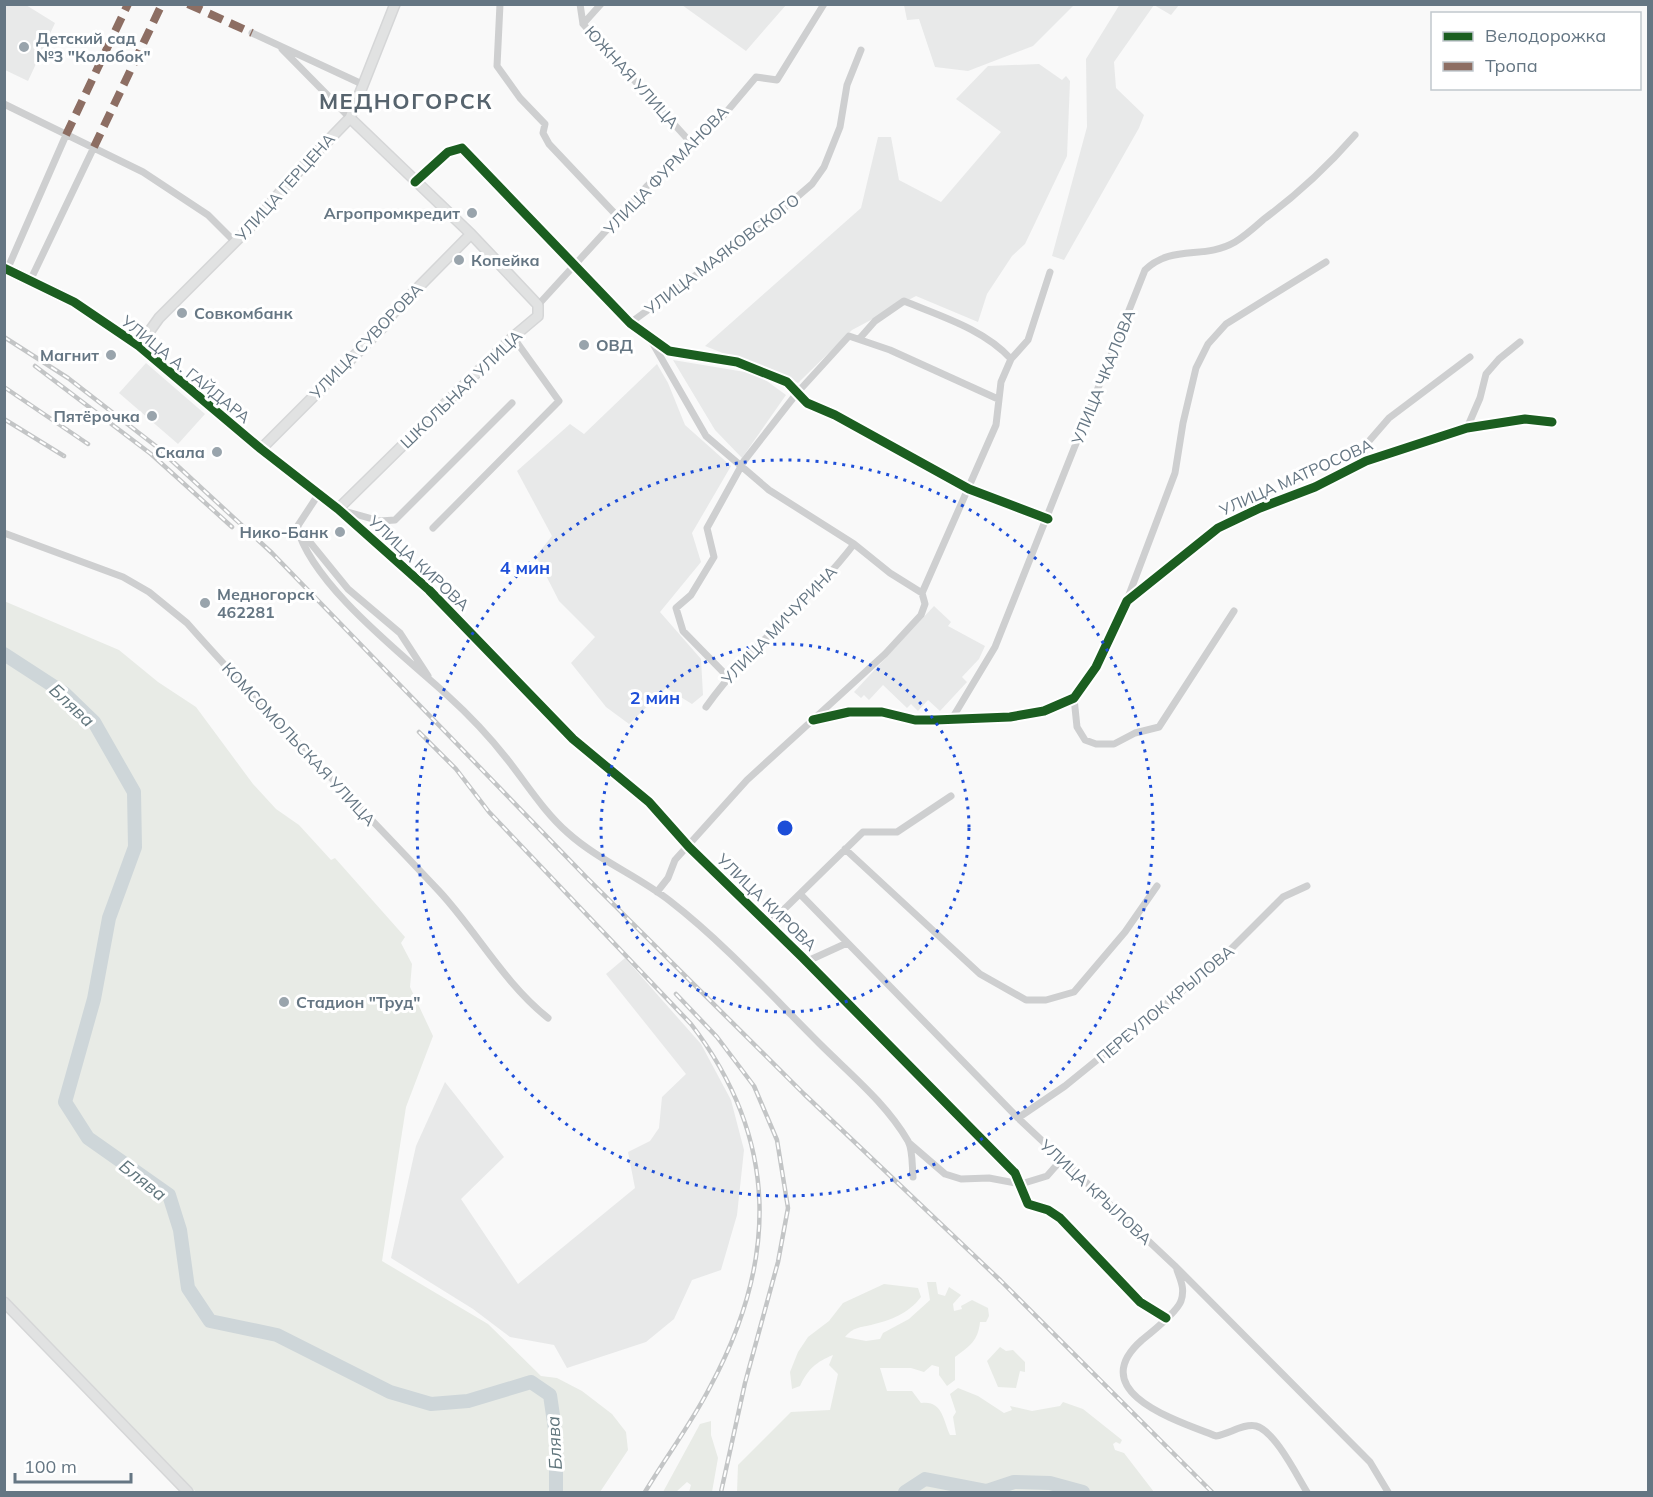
<svg xmlns="http://www.w3.org/2000/svg" width="1653" height="1497" font-family="Mulish,sans-serif">
  <style>
    .built { fill: #e8e9e9 }
    .green { fill: #e8ebe6 }
    .lines { fill: none; stroke-linecap: round; stroke-linejoin: round }
    .river { stroke: #ced6d9; stroke-width: 14 }
    .secondary-casing { stroke: #d5d6d7; stroke-width: 12 }
    .street { stroke: #cecfd0; stroke-width: 7 }
    .secondary { stroke: #e1e2e2; stroke-width: 9 }
    .rail-casing { stroke: #c3c5c6; stroke-width: 4.5 }
    .rail { stroke: #fff; stroke-width: 2; stroke-dasharray: 7; stroke-linecap: butt }
    .quiet { stroke: #8d6e63; stroke-width: 8; stroke-dasharray: 15 8; stroke-linecap: butt }
    .cycleway-casing { stroke: #fff; stroke-width: 13 }
    .cycleway { stroke: #1b5e20; stroke-width: 9 }
    .ring { fill: none; stroke: #1d4ed8; stroke-width: 3; stroke-dasharray: 3 6 }
    .poi-dot { fill: #99a4ac; stroke: #fff; stroke-width: 2 }
    .labels { text-anchor: middle; dominant-baseline: central; stroke-width: 6; stroke-linejoin: round; paint-order: stroke }
    .poi-label { font-size: 16px; font-weight: bold; fill: #657683; stroke: #fff; text-anchor: start }
    .street-label { font-size: 16px; fill: #657683; stroke: #fff }
    .water-label { font-size: 18px; font-style: italic; fill: #60757c; stroke: #fff }
    .district-label { font-size: 22px; font-weight: bold; letter-spacing: 1.5px; fill: #57646e; stroke: #fff }
    .centre { fill: #1d4ed8; stroke: #fff; stroke-width: 3 }
    .ring-label { font-size: 18px; text-anchor: middle; font-weight: bold; fill: #1d4ed8; stroke: #fff; stroke-width: 6; stroke-linejoin: round; paint-order: stroke }
  </style>
  <rect width="100%" height="100%" fill="#f9f9f9"/>
  <path class="built" d="M5 4 26 5 55 23 28 81 5 70Z
    M1120 4 1179 5 1171 15 1154 5 1114 62 1116 88 1144 115 1139 128 1064 260 1052 256 1087 127 1086 59Z
    M682 5V4L786 5 746 51Z
    M904 5 905 4 1074 5 1033 46 968 71 935 67 919 19 907 20Z
    M1039 64 1062 80 1066 76 1070 81 1067 156 1025 244 1012 256 987 294 978 322 916 296 852 330 798 383 705 346 861 208 878 137H891L899 180 941 202 1001 132 956 99 988 66Z
    M673 360 757 374 786 395 742 458 715 430Z
    M146 363 205 414 178 444 119 393Z
    M657 364 668 383 685 425 731 466 692 533 701 562 660 612 701 659 703 695 692 704 666 688 629 724 606 707 571 663 595 637 559 601 536 556 552 536 517 471 570 424 584 434Z
    M934 606 951 622 948 626 985 646 979 659 962 677 967 682 940 711 928 700 918 711 911 704 907 708 883 685 869 700 864 695 861 698 854 692Z
    M625 958 701 1044 731 1100 744 1150 737 1215 721 1270 692 1280 674 1319 646 1342 567 1368 554 1345 510 1337 473 1309 391 1258 416 1146 445 1082 504 1157 461 1199 518 1284 635 1188 628 1152 650 1141 659 1128 662 1097 686 1074 606 974Z"/>
  <path class="green" d="M4 601 119 650 158 682 196 707 253 784 276 809 299 825 331 860 335 858 405 937 401 943 412 964 410 987 433 1036 406 1107 382 1261 488 1324 541 1376 557 1378 582 1391 612 1414 626 1432 628 1450 600 1492H196L5 1295Z
    M927 1282H936L938 1294 945 1296 949 1287 961 1295 953 1304 954 1311 962 1309 961 1306 972 1300 988 1308 989 1316 986 1322H980C978 1341 970 1346 955 1357V1380L947 1386 939 1375V1367L932 1365 924 1372 911 1368H880L887 1391H912L921 1403C942 1400 943 1419 950 1435H956L953 1417 956 1412 950 1394 958 1388 978 1396 1004 1413 1012 1410 1010 1406 1032 1411 1060 1406 1063 1402 1083 1409 1122 1440 1120 1444 1116 1442 1113 1444 1115 1450 1124 1453 1154 1492H737L738 1465 791 1412 830 1410 838 1374 829 1365 833 1355C816 1362 808 1369 800 1386L792 1389 790 1372 798 1352 808 1337 829 1321 843 1303 884 1284 918 1288 921 1297C908 1314 891 1320 871 1325 858 1328 854 1327 845 1337L866 1341 880 1339 883 1333 909 1319 930 1300Z
    M1000 1347 1006 1351 1013 1350 1025 1362V1372L1020 1371 1016 1388 998 1387 987 1361Z
    M711 1421V1435L718 1458 712 1492H689L691 1485 687 1482 676 1492H663L700 1424Z"/>
  <g class="lines">
    <path class="river" d="M4 654 64 693 94 722 134 792 135 847 109 918 94 999 65 1102 88 1138 169 1195 180 1230 188 1288 210 1321 277 1335 390 1392 431 1404 468 1401 531 1382 550 1395 556 1436V1492
      M905 1492 925 1479 987 1491 1014 1482 1050 1483 1083 1492"/>
    <g class="secondary-casing">
      <path id="secondary" d="M4 268 74 302 139 346 261 449 338 509 513 337 538 316V305L471 234 350 118
        M139 346 159 318 258 219 291 179 350 118 395 4
        M261 449 386 324 393 313 471 234
        M4 1302 188 1492"/>
    </g>
    <path class="street" d="M500 4 497 66 520 98 545 124 543 133 549 144 619 218
      M580 4 583 24 693 145
      M583 24 601 4
      M252 33 362 84
      M282 49 350 118
      M4 104 143 172 208 215 235 242
      M415 182 448 152 462 148 630 323 669 351 737 362 787 382 807 403 835 415 969 489 1048 519
      M7 270 66 135
      M30 281 94 147
      M538 305 647 186 723 116 756 77 777 80 824 4
      M630 323 762 227 812 184 824 167 840 127 847 85 861 50
      M860 338 875 321 904 301C940 316 984 329 1011 359
      M652 342 706 436 769 490 854 544 890 573 922 593
      M1467 428 1480 398 1486 374 1499 359 1520 342
      M1366 461 1363 448 1389 418 1470 357
      M318 495 297 527C312 585 403 655 447 695 468 714 489 736 507 759 526 783 544 812 568 833 598 860 638 876 670 901 724 943 771 995 819 1043 850 1074 886 1103 908 1141 913 1150 912 1166 913 1177
      M338 509 429 590 573 739 649 802 689 847 802 957 1015 1173 1028 1204 1048 1210 1060 1218 1140 1302 1166 1318
      M340 510 380 521 395 520 512 403
      M433 528 559 401 513 337
      M300 530 348 589 400 633 428 676
      M4 533 123 577 149 592 187 623C268 715 355 801 439 891 477 932 504 983 548 1018
      M1127 600 1175 473 1183 423 1196 368 1208 344 1226 324 1326 262
      M727 676 683 631 676 608 691 595 714 557 707 528 744 461 797 393 849 336 890 350 998 399
      M1074 698 1077 727 1085 740 1096 744H1114L1135 733 1159 727 1234 611
      M706 707C748 647 809 603 854 544
      M953 717 995 647 1145 270C1172 244 1204 260 1235 242 1245 236 1255 227 1264 219 1298 194 1327 167 1355 135
      M813 720 849 712H882L915 720H935L1010 717 1044 711 1074 698 1096 667 1127 601 1218 528 1260 508 1315 487 1366 461 1467 428 1525 419 1552 422
      M845 849 980 974 1026 1000H1046L1074 992 1125 932 1157 886
      M657 892 668 878 675 860 747 780 885 654 921 615 925 604 922 593 996 425 1001 382 1011 359 1028 340 1050 272
      M800 894 1018 1118 1175 1266 1370 1462 1388 1492
      M768 925 863 832H897L951 796
      M812 959 847 943
      M1018 1118 1065 1086 1219 961 1283 897 1307 886
      M909 1143 945 1174 961 1179 989 1178 1021 1184 1047 1176 1062 1159
      M1177 1270C1181 1281 1185 1289 1181 1301 1177 1312 1152 1332 1142 1340 1083 1392 1178 1421 1216 1436 1229 1434 1244 1423 1256 1426 1275 1431 1297 1476 1307 1492"/>
    <use href="#secondary" class="secondary"/>
    <g class="rail-casing">
      <path id="rail" d="M4 337 68 378 157 447 272 553 586 877 804 1094 1001 1281 1212 1492
        M35 366 151 454 232 527
        M4 387 88 444
        M4 419 64 456
        M419 732 456 769 489 812 691 1024C780 1140 778 1261 710 1387 691 1424 666 1457 645 1492
        M676 994 717 1037 754 1086 777 1140 788 1208 778 1262 745 1383 721 1492"/>
    </g>
    <use href="#rail" class="rail"/>
    <path class="quiet" d="M188 4 252 33
      M66 135 128 4
      M94 147 162 4"/>
    <g class="cycleway-casing">
      <path id="cycleway" d="M415 182 448 152 462 148 630 323 669 351 737 362 787 382 807 403 835 415 969 489 1048 519
        M4 268 74 302 139 346 261 449 338 509 429 590 573 739 649 802 689 847 802 957 1015 1173 1028 1204 1048 1210 1060 1218 1140 1302 1166 1318
        M813 720 849 712H882L915 720H935L1010 717 1044 711 1074 698 1096 667 1127 601 1218 528 1260 508 1315 487 1366 461 1467 428 1525 419 1552 422"/>
    </g>
    <use href="#cycleway" class="cycleway"/>
  </g>
  <g class="ring">
    <circle cx="785" cy="828" r="184"/>
    <circle cx="785" cy="828" r="368"/>
  </g>
  <g class="poi-dot">
    <circle cx="24" cy="47" r="6"/>
    <circle cx="472" cy="213" r="6"/>
    <circle cx="459" cy="260" r="6"/>
    <circle cx="182" cy="313" r="6"/>
    <circle cx="584" cy="345" r="6"/>
    <circle cx="111" cy="355" r="6"/>
    <circle cx="152" cy="416" r="6"/>
    <circle cx="217" cy="452" r="6"/>
    <circle cx="340" cy="532" r="6"/>
    <circle cx="205" cy="603" r="6"/>
    <circle cx="284" cy="1002" r="6"/>
  </g>
  <g class="labels">
    <g class="poi-label">
      <text x="36" y="38">Детский сад<tspan x="36" dy="18">№3 "Колобок"</tspan></text>
      <text x="460" y="213" text-anchor="end">Агропромкредит</text>
      <text x="471" y="260">Копейка</text>
      <text x="194" y="313">Совкомбанк</text>
      <text x="596" y="345">ОВД</text>
      <text x="99" y="355" text-anchor="end">Магнит</text>
      <text x="140" y="416" text-anchor="end">Пятёрочка</text>
      <text x="205" y="452" text-anchor="end">Скала</text>
      <text x="328" y="532" text-anchor="end">Нико-Банк</text>
      <text x="217" y="594">Медногорск<tspan x="217" dy="18">462281</tspan></text>
      <text x="296" y="1002">Стадион "Труд"</text>
    </g>
    <g class="street-label">
      <text transform="translate(632 77) rotate(48)">ЮЖНАЯ УЛИЦА</text>
      <text transform="translate(666 170) rotate(-46)">УЛИЦА ФУРМАНОВА</text>
      <text transform="translate(285 187) rotate(-48)">УЛИЦА ГЕРЦЕНА</text>
      <text transform="translate(722 254) rotate(-37)">УЛИЦА МАЯКОВСКОГО</text>
      <text transform="translate(366 341) rotate(-46)">УЛИЦА СУВОРОВА</text>
      <text transform="translate(186 369) rotate(39)">УЛИЦА А. ГАЙДАРА</text>
      <text transform="translate(1103 377) rotate(-68)">УЛИЦА ЧКАЛОВА</text>
      <text transform="translate(461 389) rotate(-44)">ШКОЛЬНАЯ УЛИЦА</text>
      <text transform="translate(1296 477) rotate(-24)">УЛИЦА МАТРОСОВА</text>
      <text transform="translate(419 563) rotate(43)">УЛИЦА КИРОВА</text>
      <text transform="translate(779 625) rotate(-46)">УЛИЦА МИЧУРИНА</text>
      <text transform="translate(299 744) rotate(47)">КОМСОМОЛЬСКАЯ УЛИЦА</text>
      <text transform="translate(767 902) rotate(44)">УЛИЦА КИРОВА</text>
      <text transform="translate(1165 1004) rotate(-40)">ПЕРЕУЛОК КРЫЛОВА</text>
      <text transform="translate(1096 1192) rotate(43)">УЛИЦА КРЫЛОВА</text>
    </g>
    <g class="water-label">
      <text transform="translate(72 705) rotate(43)">Блява</text>
      <text transform="translate(143 1180) rotate(38)">Блява</text>
      <text transform="translate(554 1443) rotate(-93)">Блява</text>
    </g>
    <g class="district-label">
      <text x="406" y="101">МЕДНОГОРСК</text>
    </g>
  </g>
  <circle cx="785" cy="828" r="9" class="centre"/>
  <g class="ring-label">
    <text x="525" y="574">4 мин</text>
    <text x="655" y="704">2 мин</text>
  </g>
  <rect width="1653" height="1497" fill="none" stroke="#657683" stroke-width="12"/>
  <rect x="1431" y="12" width="210" height="78" fill="#ffffff" stroke="#c1c8cd" stroke-width="1.5"/>
  <rect x="1443" y="32" width="30" height="9" fill="#1b5e20" stroke="#c1c8cd" stroke-width="1.5"/>
  <text x="1485" y="42" font-size="18" fill="#657683">Велодорожка</text>
  <rect x="1443" y="62" width="30" height="9" fill="#8d6e63" stroke="#c1c8cd" stroke-width="1.5"/>
  <text x="1485" y="72" font-size="18" fill="#657683">Тропа</text>
  <path d="M15 1473v9h116v-9" fill="none" stroke="#657683" stroke-width="3"/>
  <text x="24" y="1473" font-size="18" fill="#657683" stroke="#ffffff" stroke-width="4.5" paint-order="stroke">100 m</text>
</svg>
